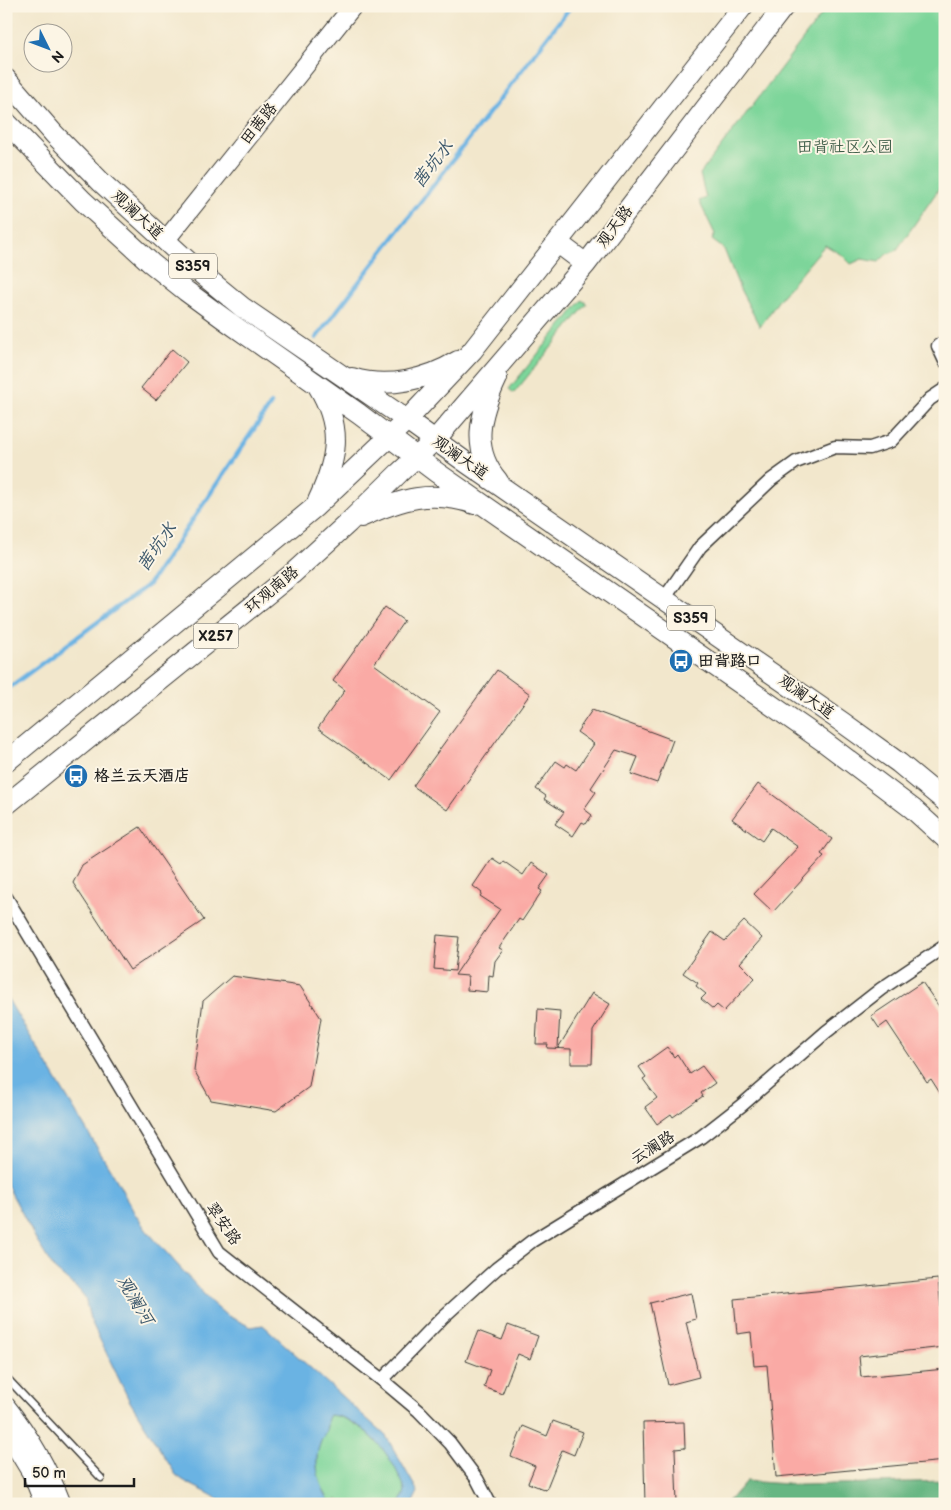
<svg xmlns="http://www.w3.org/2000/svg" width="951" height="1510" font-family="'Balsamiq Sans','LXGW WenKai TC',sans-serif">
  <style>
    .green { fill: #7dd59a; stroke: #4c785b }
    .forest { fill: #66b682; stroke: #41694f }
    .water { fill: #6bb3e3; stroke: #446880 }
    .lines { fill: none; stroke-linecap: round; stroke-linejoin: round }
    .stream { stroke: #6bb3e3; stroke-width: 4.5 }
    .building { fill: #faaaa5 }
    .lane-casing { stroke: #3c3a36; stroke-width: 9 }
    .street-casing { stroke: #3c3a36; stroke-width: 15 }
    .secondary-casing { stroke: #3c3a36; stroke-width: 20 }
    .primary-casing { stroke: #3c3a36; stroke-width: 22 }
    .lane { stroke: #fff; stroke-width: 6 }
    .street { stroke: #fff; stroke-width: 12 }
    .secondary { stroke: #fff; stroke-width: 18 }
    .primary { stroke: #fff; stroke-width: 20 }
    .labels { text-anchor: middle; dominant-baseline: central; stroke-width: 4; stroke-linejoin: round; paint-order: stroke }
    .shield { fill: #fcf5e5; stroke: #5f5d58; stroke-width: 1 }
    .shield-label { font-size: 15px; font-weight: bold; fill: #1c1c1c }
    .street-label { font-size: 16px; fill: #1c1c1c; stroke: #fcf5e5 }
    .park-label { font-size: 16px; fill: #3e5d48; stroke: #fcf5e5 }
    .poi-label { font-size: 16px; font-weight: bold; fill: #1c1c1c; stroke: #fcf5e5; text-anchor: start }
    .water-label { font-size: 18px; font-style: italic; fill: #3c586c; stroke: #fcf5e5 }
  </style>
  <rect width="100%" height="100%" fill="#fcf5e5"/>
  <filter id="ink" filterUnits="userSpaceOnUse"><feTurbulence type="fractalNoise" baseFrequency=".02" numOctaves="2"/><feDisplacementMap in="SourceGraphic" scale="10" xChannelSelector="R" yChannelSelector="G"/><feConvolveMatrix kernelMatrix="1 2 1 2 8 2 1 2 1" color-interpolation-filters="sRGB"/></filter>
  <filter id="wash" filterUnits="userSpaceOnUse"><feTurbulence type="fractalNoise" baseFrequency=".0096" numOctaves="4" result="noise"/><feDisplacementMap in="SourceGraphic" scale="20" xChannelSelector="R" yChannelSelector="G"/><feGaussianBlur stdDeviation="1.12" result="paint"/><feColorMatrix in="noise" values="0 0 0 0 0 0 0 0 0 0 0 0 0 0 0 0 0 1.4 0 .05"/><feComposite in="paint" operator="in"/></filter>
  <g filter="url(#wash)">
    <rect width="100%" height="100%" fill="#f2e7cc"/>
    <path class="green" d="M828 6H945V180L896 251 887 254 879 262 862 259 851 264 842 255 825 245 781 297 760 327 740 289 724 249 712 240 715 234 699 201 706 198 700 174Z
      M582 300 587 304 514 393 509 389Z
      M330 1415C361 1418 389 1452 400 1478 402 1481 404 1486 405 1489 405 1495 402 1499 400 1504H343L337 1499 335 1504H331C320 1486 312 1465 320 1444 321 1439 325 1435 326 1430 328 1424 326 1420 330 1415Z"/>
    <path class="forest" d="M746 1481 800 1485 945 1481V1504H726Z"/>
    <path class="water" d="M6 996 116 1179 135 1214 147 1231 212 1303 226 1315 251 1327 263 1325 386 1436 418 1492 412 1504H400C402 1499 405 1495 405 1489 404 1486 402 1481 400 1478 389 1452 361 1417 330 1415 326 1420 328 1423 326 1430 325 1435 321 1439 320 1444 312 1465 320 1486 331 1504H224C210 1491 190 1487 176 1475L129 1400 90 1319 85 1298 80 1291 54 1269 38 1243 6 1183Z"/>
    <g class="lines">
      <path class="stream" d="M316 338 571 6
        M6 690 149 584 271 404"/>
    </g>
    <g id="blocks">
      <path class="building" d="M172 349 187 362 156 400 141 388Z
        M385 607 404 621 374 664 440 712 391 780 318 728 345 690 333 681Z
        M497 670 530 694 447 810 413 786Z
        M592 710 673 740 657 783 631 774 638 757 616 750 591 788 596 792 584 809 592 815 586 824 582 822 573 836 555 824 564 812 544 799 546 796 536 789 556 761 565 767 567 764 576 770 594 744 577 732Z
        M758 784 832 839 821 854 824 856 773 912 754 894 798 847 771 828 762 841 732 819Z
        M140 827 204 920 130 970 73 883 82 865Z
        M492 858 501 864 503 861 523 875 531 863 549 875 539 889 542 891 522 921 519 919 499 948 503 950 495 961 493 976 489 975 488 992 467 990 468 976 455 975 500 909 480 896 482 893 473 886Z
        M744 921 762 938 740 963 755 978 724 1011 717 1005 713 1009 701 999 706 994 696 986 698 983 683 973 712 932 725 941Z
        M437 935 459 937 455 971 434 969Z
        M232 976 300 986 321 1018 309 1087 276 1111 211 1100 194 1070 203 1001Z
        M922 982 945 1015V1101L931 1079 927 1082 887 1022 879 1028 871 1016Z
        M592 993 610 1004 593 1031 592 1064H571V1049L547 1048 548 1044H536L538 1009 560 1011 558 1048Z
        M667 1047 674 1057 677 1054 690 1074 702 1066 715 1083 701 1093 703 1096 673 1117 671 1114 657 1124 645 1107 657 1098 643 1079 646 1077 639 1067Z
        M938 1279 945 1347 859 1356 861 1377 945 1369V1461L776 1477 767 1365 754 1366 751 1332 737 1334 734 1299Z
        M691 1293 696 1319 686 1322 699 1377 668 1385 650 1303Z
        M508 1325 538 1336 530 1359 518 1354 502 1394 484 1387 490 1370 466 1361 478 1331 502 1340Z
        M553 1421 583 1432 574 1455 562 1450 546 1490 528 1483 535 1466 511 1456 523 1426 547 1436Z
        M684 1422 685 1448 675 1449 677 1504H645L643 1423Z"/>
    </g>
  </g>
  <g filter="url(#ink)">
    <use href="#blocks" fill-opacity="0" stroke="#3c3a36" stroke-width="1"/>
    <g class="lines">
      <g class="lane-casing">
        <path id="lane" d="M6 1377 101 1478"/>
      </g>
      <g class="street-casing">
        <path id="street" d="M945 341 938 346 945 361
          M664 599 700 547 771 480 796 462 835 447 870 448 891 441 930 399 945 389
          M6 897 219 1252 382 1380 419 1411 450 1443 477 1479 490 1504
          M382 1380 442 1318 496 1269 532 1241 701 1137 742 1105 826 1032 881 989 945 946"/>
      </g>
      <g class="secondary-casing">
        <path id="secondary" d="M165 241 353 6
          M6 1406C30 1436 48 1468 62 1504
          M6 1431 32 1474 44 1504"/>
      </g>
      <g class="primary-casing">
        <path id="primary" d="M6 79 54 134 101 182 203 275 242 307 407 420 464 461 842 722 899 763 945 801
          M6 122 83 201 151 263 186 291 227 321 359 414 436 472 823 741 913 809 945 838
          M558 243 586 264
          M352 378C387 389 427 380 458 361
          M497 378C480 414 470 449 498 481
          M318 386C343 427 338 458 318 501
          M361 517C401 499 431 489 475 504
          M6 762 315 507 407 420 472 351 743 6
          M6 805 292 574 348 523 399 473 435 440 586 264 784 6"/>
      </g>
      <use href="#lane" class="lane"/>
      <use href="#street" class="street"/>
      <use href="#secondary" class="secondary"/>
      <use href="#primary" class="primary"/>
    </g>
  </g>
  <defs>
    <g id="bus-disc" transform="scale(1.25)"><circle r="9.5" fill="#1f6fb2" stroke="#fcf5e5"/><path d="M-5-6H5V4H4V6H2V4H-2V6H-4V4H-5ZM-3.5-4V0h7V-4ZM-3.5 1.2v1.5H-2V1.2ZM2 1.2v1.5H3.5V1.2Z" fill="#fff"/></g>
  </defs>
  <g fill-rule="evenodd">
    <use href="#bus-disc" x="681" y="661"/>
    <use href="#bus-disc" x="76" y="776"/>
  </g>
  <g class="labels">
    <g class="shield">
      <rect x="169" y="253.5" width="48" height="25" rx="4"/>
      <rect x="667" y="605.5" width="48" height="25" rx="4"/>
      <rect x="193.5" y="623.5" width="45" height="25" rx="4"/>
    </g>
    <g class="shield-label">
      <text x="193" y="266">S359</text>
      <text x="691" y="618">S359</text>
      <text x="216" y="636">X257</text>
    </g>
    <g class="street-label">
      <text transform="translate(259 124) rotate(-51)">田茜路</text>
      <text transform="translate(137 215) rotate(43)">观澜大道</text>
      <text transform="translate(615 227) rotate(-53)">观天路</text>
      <text transform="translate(460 458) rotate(35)">观澜大道</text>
      <text transform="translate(272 590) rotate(-40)">环观南路</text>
      <text transform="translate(806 697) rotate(35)">观澜大道</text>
      <text transform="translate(653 1148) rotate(-32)">云澜路</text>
      <text transform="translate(223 1224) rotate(55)">翠安路</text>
    </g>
    <g class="park-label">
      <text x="845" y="147">田背社区公园</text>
    </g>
    <g class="poi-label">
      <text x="698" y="661">田背路口</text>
      <text x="94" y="776">格兰云天酒店</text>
    </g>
    <g class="water-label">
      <text transform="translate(433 164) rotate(-52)">茜坑水</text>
      <text transform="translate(157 547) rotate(-55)">茜坑水</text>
      <text transform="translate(135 1300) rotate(59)">观澜河</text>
    </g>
  </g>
  <rect width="951" height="1510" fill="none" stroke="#fcf5e5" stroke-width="25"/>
  <g transform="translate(48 48) rotate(132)"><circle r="24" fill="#fcf5e5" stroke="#a29e95"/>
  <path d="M0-4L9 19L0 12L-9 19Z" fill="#1f6fb2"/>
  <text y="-8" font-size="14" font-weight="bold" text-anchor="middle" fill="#1c1c1c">N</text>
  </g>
  <path d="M25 1478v8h109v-8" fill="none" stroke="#1c1c1c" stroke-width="2.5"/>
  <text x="32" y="1478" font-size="15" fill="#1c1c1c" stroke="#fcf5e5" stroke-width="4" paint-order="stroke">50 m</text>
</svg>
